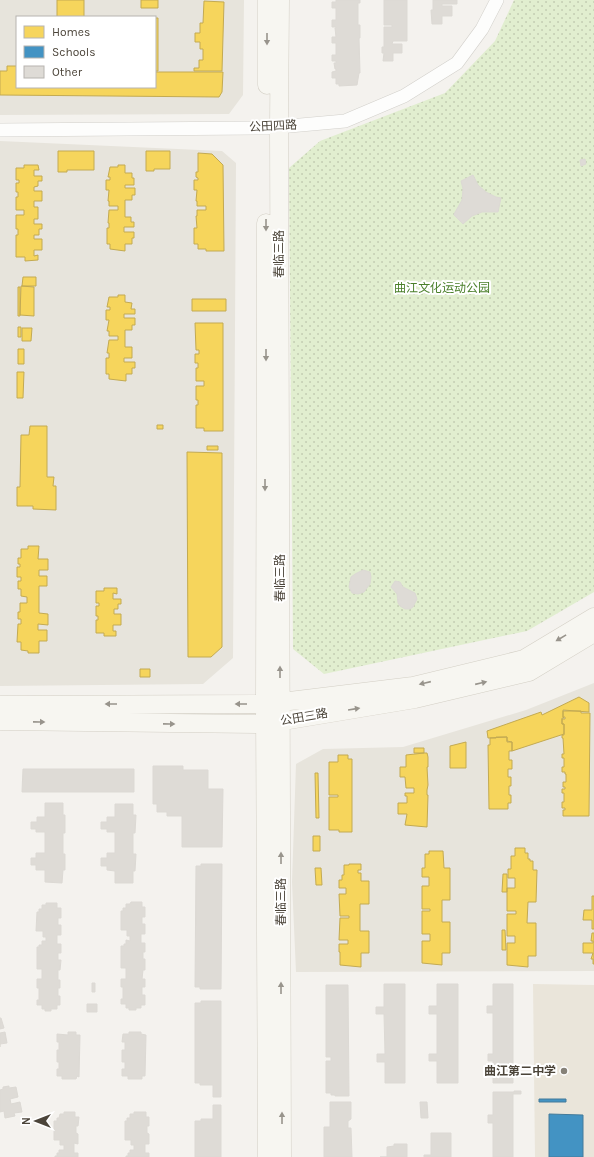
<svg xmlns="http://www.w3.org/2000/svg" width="594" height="1157" font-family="Karla,'Noto Sans SC',sans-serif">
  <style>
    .residential { fill: #e7e4dc; fill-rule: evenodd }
    .education { fill: #eae5da }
    .park { fill: url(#park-dots) }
    .homes { fill: #f6d55c; stroke: #c3aa52 }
    .schools { fill: #4393c3; stroke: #457b9a }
    .building { fill: #dedbd6; stroke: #dcd9d4 }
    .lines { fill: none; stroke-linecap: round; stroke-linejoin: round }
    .street-casing { stroke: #d2d0cb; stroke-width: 14 }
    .secondary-casing { stroke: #d3cfc5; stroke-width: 19 }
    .street { stroke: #fdfdfc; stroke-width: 13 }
    .secondary { stroke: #f7f6f1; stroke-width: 18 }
    .oneway { fill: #98948c }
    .poi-dot { fill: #868178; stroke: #fff; stroke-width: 1.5 }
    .labels { text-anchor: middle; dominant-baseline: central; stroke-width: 4; stroke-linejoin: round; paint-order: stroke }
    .street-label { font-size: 12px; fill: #4b4439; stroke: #fff }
    .park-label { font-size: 12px; fill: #4a7f2a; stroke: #fff }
    .poi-label { font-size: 12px; font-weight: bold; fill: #4b4439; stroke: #fff; text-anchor: end }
  </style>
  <defs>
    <pattern id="park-dots" width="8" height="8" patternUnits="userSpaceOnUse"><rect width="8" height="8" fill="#e1eecf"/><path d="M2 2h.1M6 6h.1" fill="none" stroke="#c3cdb2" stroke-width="1.8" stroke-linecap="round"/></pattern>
  </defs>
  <rect width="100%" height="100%" fill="#f4f2ee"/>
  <path class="residential" d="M0 0H244L243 95 229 114 0 115ZM17 17H155V87H17Z
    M0 141 222 151 236 163 233 658 203 684 0 686Z
    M594 683V971L296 972 292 882 296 764 323 749 403 747 526 710Z"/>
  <path class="education" d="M533 984 594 985V1157H535Z"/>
  <path class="park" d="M514 0H594V592L527 631 324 674 293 649 289 168 320 141 445 93 495 41Z"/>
  <path class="homes" d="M57 0H84V17H57Z
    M141 0H158V8H141Z
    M204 1 224 2 222 71H194V68H199V60H203V49H200V42H195V33H200V23H203Z
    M155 18H158V71H155Z
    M7 66H17V87H155V72H223L222 92 219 97 0 95V71H7Z
    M58 151H94V170H67V172H58Z
    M146 151H170V169H154V171H146Z
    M198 153 212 154 223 165 224 251H206V249H198V244H194V228H197L196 216H197V210H206V206H197V201H196L197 190H194V180H198V178L196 177V172H198Z
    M24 165H38L39 170H34V176H42V181H38V186L34 187V191H42V201H34V207H38V219H34V224H42V229H39V235H34V239H42V250H34V256L38 255V260L25 261V257H16V235H18V229H16V215H24V210H16V197H18V192H16V183H19V180H16V168H24Z
    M118 165H125V173H132V178H134V185H125V188H135V195H132V200H125V217H131V222H134V227H124V232H134V238H132V244H125V251L110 249V244H107V228H109V223H108L109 210H118V206H109V201H108L109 190H106V180H110V177H108L110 167H118Z
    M23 277H36V286H22Z
    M21 286 34 287V316L20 315Z
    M18 287H20V316H18Z
    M118 295H125V302L132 303 131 309H135V314H124V318H135V325H132V330H125V347H132V358H124V362H135V368H132V374H126V381L109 379V374H106V358H109V353H107L109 340H118V336H109V331H107L109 320H106V310H110V307H107L109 297H118Z
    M192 299H226V311H192Z
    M195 323H223V431H204V428H196V405H198V400H196V386H204V381H196V368H198V363H195V354H199V350H196Z
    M18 327H21V337H18Z
    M22 328H32L31 341H22Z
    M18 349H24V364H18Z
    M17 372H24L23 398H17Z
    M157 425H163V429H157Z
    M30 426H47V477H54L53 486H56V510L33 509V506H17V487H20L21 435H29Z
    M207 446H218V450H207Z
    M187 452 222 453V647L211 657H188Z
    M28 546H39L38 559H48V570H39V576H47V586H39V613L48 614V625L38 624V630H47V641H39V653H28V651L21 650V642H17L18 624H21V619H18V612H20V603H27V597L21 596V589H18V581H21V577H17V567H20V564H18V558H21V549H28Z
    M104 588H117V594L113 593V599H121V604H118V609H114V614H121V625H113V631H116V636H104V633H96V620H98V616H96V606H99V603H96V591H104Z
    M140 669H150V677H140Z
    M579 697 589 703V712L563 710V717L564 718H562V724H564V734L512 751V742L507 741V737L488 738 487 731 541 712 542 715Z
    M563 711H581V713H590L589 816H563V810H565V808H562V802H564V793H562V789H565V787H563V782H566V774H565V772H562V767H564V758H562V754H564L563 738H562V735H564V724H562V719H565V717H563Z
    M496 737H507V742H512V751H509V760H512V769H508V777H511V786H509V795H511V803H508V809H489L488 745H490V738H496Z
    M466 742V768H450V746Z
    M414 748H424V753H414Z
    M424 753H427L428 757V767H427L428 785 427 790V795H428L427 827 405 825 407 814H398V803H407V796H405V793H414V788H406L405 777H400V767H406V755Z
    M338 755H348V759H352V832H339V830H329V797H338V795H329V762H338Z
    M315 773H318L319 818H316Z
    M313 836H320V851H313Z
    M515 848H525V853H528V859H530V861H533V870H537L536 902H528L527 923H536V956H528V967L507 965V943H515V936H507V914H516V911H507V888H515V878H508V869H511V856H515Z
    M429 851H443L444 868H450V900H442V922H450V953H442V965L422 963V941H430V934H422V911H430V909H422V886H429V877H422V868H425V854H429Z
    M349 864H361V870H358V873H361V881H369V904H360V931H369V953H361V967L340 965V952H339V944H348V940H339L340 918H349V916H340L339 894H346V888H339V880H342V875H344V865H349Z
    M315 868H321L322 885H316Z
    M503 874H507V892H502Z
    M592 896H594V929H592V920H583L584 910H592Z
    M502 930H505L506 950H502Z
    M592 933H594V964H593V959H591L593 953H583V943H593V941H591Z"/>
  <path class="schools" d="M539 1099H566V1102H539Z
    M549 1114 583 1115V1157H549Z"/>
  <path class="building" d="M336 0H360V3H358V25H360V38H359L360 73H359L357 85 339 86V84H336V78H332V72L336 71V69H335L334 63H336V61H332V55H336V43H332V37H336L335 28H336V27H332V20H336V8H332V2H336Z
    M384 0H407V41H393L392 44H402V53H393V61H383L384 53H382V47H384V27H392V25H384Z
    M433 0H457V4H442V6H452V16H442V24H432L431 10H433Z
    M585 159 586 164 581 166 580 160Z
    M473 175 478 185 486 192 496 197 501 198 498 212H482L472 216 463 224 454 215V214L462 200 463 189 461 181Z
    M363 570 370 572 371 577 370 584 364 592 358 594 352 593 349 587 351 577 355 574Z
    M395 581 400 582 403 587 415 593 417 599 413 607 410 609H405L400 606 398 603 397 594 391 587Z
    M153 766H183V770H208V789H223L222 847H182V816H167V812H157V804H153Z
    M23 769H134V792H22Z
    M45 803H63V815H65V833H63V854H65V870H63L62 883 45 882V870H36V865H31V858H36V853H45V832H36V829H31V822H37V817H45Z
    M115 804H133V815H136L135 833H133V854H136L135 871H133V883H115V871L107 870V866H101V858H107V853H115V832H107V829H101V822H107V817H115Z
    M201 864H222L221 989H200V987H195L196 866H201Z
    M131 902H142V907H145V917H142V924H145V934H141V943H145V952H143V959H145V970H143L142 979H145V987H142V995H145V1005H141V1008H136V1010H129V1008H126V1004H121V999H123V987H121V979H126V968H121V946H124V944H126V940L130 941V936H127V930H121V911H123V908H126V904H130Z
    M46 903H57V908H61V918H58V925H61V935H57V944H61V953H58V960H61L60 970H58V980H60V988H58V996H60V1005H57V1009H51V1011H45V1009H42V1005H37V1000H39V988H37V979H42V969H37V947H39V945H42V941H46V937H43V931H36L37 912H39V909H42V905H46Z
    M92 983H95V992H92Z
    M384 984H405V1083H385V1062H377V1054H385L384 1014H376V1007H384Z
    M437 984H458V1083H437V1061H429V1054H437V1014H429V1006H437Z
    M493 984H513V1083H493V1061H488V1054H493V1013H487V1006H493Z
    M326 985H348L349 1096H335V1095H331V1093H326V1061H331V1057H326Z
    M201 1001H221V1097H213V1085H200V1083H195V1003H201Z
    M87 1004H97V1012H87Z
    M0 1018H1L4 1028 0 1029Z
    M5 1032 7 1043 0 1044V1047V1033Z
    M68 1032H76V1035H80L79 1077 77 1076 76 1079H62V1076H57V1069H59V1062H57V1050H59V1042H57V1034L68 1035Z
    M129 1032H141V1034L146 1035 145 1076H142V1079H128V1076H122V1069H125V1062H122V1050H125V1042H122L123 1034H129Z
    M9 1086V1088L16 1087 18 1097 10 1099 11 1104 20 1102 22 1112 14 1113 15 1116 5 1118 4 1111 0 1112V1090L3 1089V1087Z
    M514 1091H521V1094H513V1157H493V1123H488V1115H493V1092H514Z
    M330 1102H351V1119L348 1121V1128H351L352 1157H324V1127H330Z
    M420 1102H427L428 1118H421Z
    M213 1105H221V1157H195V1121H201V1119H213Z
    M64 1112H75V1117H79L78 1126H76V1133L78 1134V1144L74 1143V1153H78V1157H55V1156H57V1153H59V1150H64V1145H60V1140H54V1121H57V1118H59L60 1114H64Z
    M134 1112H146V1117H149V1126H147V1133L149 1134V1144H145V1153H149V1157H126V1156H128V1153H130V1150H134V1145H131V1140H125V1121H127V1118H130V1114H134Z
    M431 1133H451V1157H424V1155H431Z
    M394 1144H407V1157H380H387V1147L394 1146Z"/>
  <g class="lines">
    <g class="street-casing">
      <path id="street" d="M0 130 267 128 345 121 404 96 457 63 482 29 497 0"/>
    </g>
    <g class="secondary-casing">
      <path id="secondary" d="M280 0 279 127 282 1157
        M267 85V0
        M266 223 265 704 267 1157
        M0 705 265 704 413 686 524 659 594 617
        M0 721 265 724 415 699 529 672 594 633"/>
    </g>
    <use href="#street" class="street"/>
    <use href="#secondary" class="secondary"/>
  </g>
  <defs><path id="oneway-solid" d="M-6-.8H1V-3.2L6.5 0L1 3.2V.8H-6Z"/></defs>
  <g class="oneway">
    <use href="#oneway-solid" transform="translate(267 39) rotate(90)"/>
    <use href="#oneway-solid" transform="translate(266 225) rotate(90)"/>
    <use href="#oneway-solid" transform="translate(266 355) rotate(90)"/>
    <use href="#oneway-solid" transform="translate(265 485) rotate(90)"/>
    <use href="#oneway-solid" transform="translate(561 638) rotate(149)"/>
    <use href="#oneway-solid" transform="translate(280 672) rotate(-90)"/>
    <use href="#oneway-solid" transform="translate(425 683) rotate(167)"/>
    <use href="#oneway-solid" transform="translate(481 683) rotate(-13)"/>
    <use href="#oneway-solid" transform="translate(111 704) rotate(180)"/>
    <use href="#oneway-solid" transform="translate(241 704) rotate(180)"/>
    <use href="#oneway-solid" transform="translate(354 709) rotate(-9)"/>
    <use href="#oneway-solid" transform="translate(39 722) rotate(1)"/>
    <use href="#oneway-solid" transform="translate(169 724) rotate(1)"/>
    <use href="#oneway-solid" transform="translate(281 858) rotate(-90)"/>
    <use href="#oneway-solid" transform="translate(281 988) rotate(-90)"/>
    <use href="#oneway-solid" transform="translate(282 1118) rotate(-90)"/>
  </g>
  <circle class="poi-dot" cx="564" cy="1071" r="4"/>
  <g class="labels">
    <g class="street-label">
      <text transform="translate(273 126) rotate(-3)">公田四路</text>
      <text transform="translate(279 254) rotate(-90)">春临三路</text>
      <text transform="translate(280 578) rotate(-90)">春临三路</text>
      <text transform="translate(304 717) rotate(-10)">公田三路</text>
      <text transform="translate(281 902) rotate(-90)">春临三路</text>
    </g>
    <g class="park-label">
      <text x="442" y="288">曲江文化运动公园</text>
    </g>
    <g class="poi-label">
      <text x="556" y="1071">曲江第二中学</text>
    </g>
  </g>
  <rect x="16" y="16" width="140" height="72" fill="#ffffff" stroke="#b7b4b0"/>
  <rect x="24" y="26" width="20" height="12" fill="#f6d55c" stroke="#b7b4b0"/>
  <text x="52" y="36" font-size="12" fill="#4b4439">Homes</text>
  <rect x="24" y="46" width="20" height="12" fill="#4393c3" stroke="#b7b4b0"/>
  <text x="52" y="56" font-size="12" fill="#4b4439">Schools</text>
  <rect x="24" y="66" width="20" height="12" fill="#dedbd6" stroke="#b7b4b0"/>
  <text x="52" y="76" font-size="12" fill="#4b4439">Other</text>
  <g transform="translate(36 1121) rotate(270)" stroke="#ffffff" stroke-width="3" paint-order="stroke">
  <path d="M0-3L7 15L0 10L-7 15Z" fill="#4b4439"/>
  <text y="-6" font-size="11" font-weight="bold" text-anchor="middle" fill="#4b4439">N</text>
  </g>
</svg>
